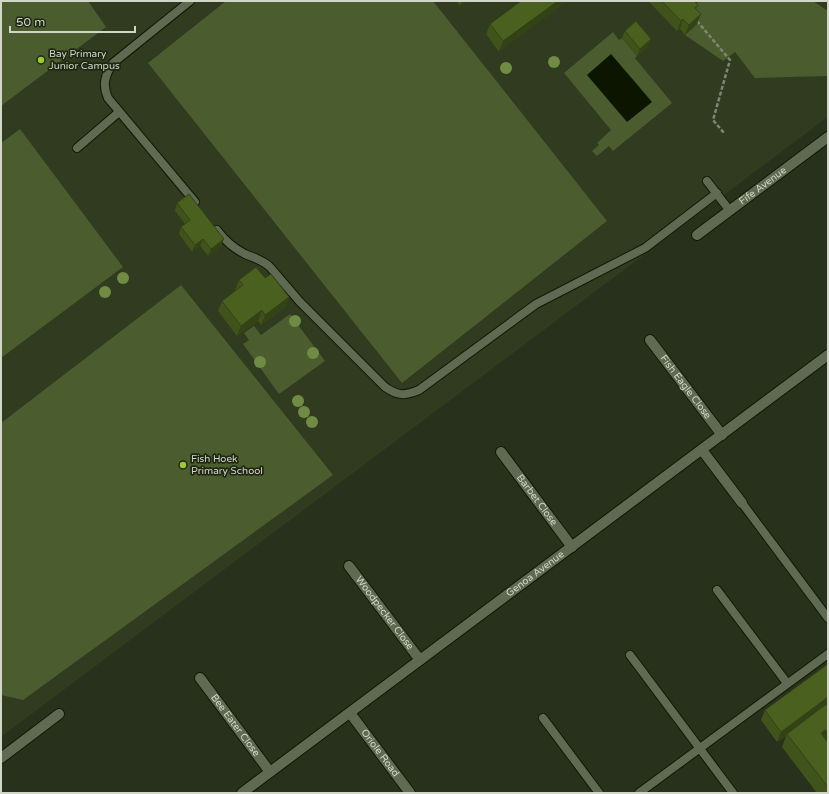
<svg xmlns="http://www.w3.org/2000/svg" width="829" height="794" font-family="'Varela Round',sans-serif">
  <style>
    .built { fill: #303b1f }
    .green { fill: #4b5c2e }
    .water { fill: #0c1500 }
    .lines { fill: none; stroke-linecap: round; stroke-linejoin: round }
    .lane-casing { stroke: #111805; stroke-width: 10 }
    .street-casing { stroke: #111805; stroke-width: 12 }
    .path { stroke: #7e8573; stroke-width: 2.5; stroke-dasharray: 4 2; stroke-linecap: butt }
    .lane { stroke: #606a52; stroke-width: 8 }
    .street { stroke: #606a52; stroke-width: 10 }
    .tree { fill: #708b43 }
    .wall { fill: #40531b }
    .shaded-wall { fill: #344316 }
    .building { fill: #4a601f; stroke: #344316 }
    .poi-dot { fill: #9bcb33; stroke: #1f2712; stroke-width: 1.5 }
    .labels { text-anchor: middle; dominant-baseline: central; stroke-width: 3.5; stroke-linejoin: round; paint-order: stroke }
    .poi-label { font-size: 10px; fill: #d1d6c9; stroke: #1f2712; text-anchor: start }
    .street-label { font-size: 10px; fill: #d1d6c9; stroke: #1f2712 }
  </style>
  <rect width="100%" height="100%" fill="#28311b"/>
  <path class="built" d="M1 1H828V117L1 737Z"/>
  <path class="green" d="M4 1H88L106 27 1 106V3Z
    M226 1H433L607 221 402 383 148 63Z
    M699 1H813L828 11V76L755 78 735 52 723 61 685 35 697 24 694 6Z
    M613 32 619 40 622 38 637 56 635 58 672 103 613 151 609 146 597 156 592 151 599 145 597 143 611 130 564 73Z
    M20 129 123 267 1 358V143Z
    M181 285 333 475 23 700 1 695V423Z
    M290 314 325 361 279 394 243 344 249 340 244 333 254 326 261 335Z"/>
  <path class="water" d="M611 54 652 102 627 122 587 75Z"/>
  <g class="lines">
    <g class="lane-casing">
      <path id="lane" d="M190 1 113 63C105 75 102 85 108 98L195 202
        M77 148 119 112
        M707 181 730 211
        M217 230C225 241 233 248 245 254 254 258 263 260 270 267L300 302 385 387C398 396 404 396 419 390L536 304 645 248 717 193
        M742 503 828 618
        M717 590 787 683
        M630 655 733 793
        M543 718 599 793
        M639 793 828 654"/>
    </g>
    <g class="street-casing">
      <g id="street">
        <path id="s1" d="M697 235 828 137"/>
        <path id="s2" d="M650 340 722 435"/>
        <path d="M702 450 742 503"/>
        <path id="s3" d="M501 452 572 547"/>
        <path id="s4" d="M349 566 420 660"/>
        <path id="s5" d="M200 678 270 772"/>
        <path id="s6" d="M350 713 410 793"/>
        <path d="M1 758 59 714"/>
        <path id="s7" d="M242 793 828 355"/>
      </g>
    </g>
    <path class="path" d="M697 21 730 60 713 120 724 133"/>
    <use href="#lane" class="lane"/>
    <use href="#street" class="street"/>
  </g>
  <g class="tree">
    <circle cx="554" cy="62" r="6"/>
    <circle cx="506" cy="68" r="6"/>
    <circle cx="123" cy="278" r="6"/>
    <circle cx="105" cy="292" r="6"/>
    <circle cx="295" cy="321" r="6"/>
    <circle cx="313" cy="353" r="6"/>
    <circle cx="260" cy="362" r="6"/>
    <circle cx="298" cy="401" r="6"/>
    <circle cx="304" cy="412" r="6"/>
    <circle cx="312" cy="422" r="6"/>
  </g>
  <path class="wall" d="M456 1H466L460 6Z
    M521 1 499 52 486 34 490 24Z
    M648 1H698L696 3 698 5 696 9 697 24 685 35 680 29 677 31Z
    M625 31 648 47 637 56 622 38Z
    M177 203 221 246 208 256 200 246 192 252 179 234 181 227 185 224 175 211Z
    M265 278 289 297 285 308 261 325 258 321 237 336 218 311 222 301 235 291V290L239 280Z
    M828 664V793H817L782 747 786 736 777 742 761 720 765 710Z"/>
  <path class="shaded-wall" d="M462 1H466L460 6Z
    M558 1H568L499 52 503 41Z
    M701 14 697 24 685 35 689 25Z
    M683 19 680 29 677 31 681 21Z
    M651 39 648 47 637 56 640 49Z
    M203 239 200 246 192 252 195 245Z
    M224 239 221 246 208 256 211 249Z
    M289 297 285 308 261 325 265 315Z
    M262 310 258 321 237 336 241 326Z
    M828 697V705L787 734 786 736 777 742 781 732Z
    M825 730 828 731V745L821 733Z"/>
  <path class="building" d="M521 1H558L503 41 490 24Z
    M662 1H694L698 5 695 8 701 14 689 25 683 19 681 21Z
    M636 21 651 39 640 49 625 31Z
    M189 194 224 239 211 249 203 239 195 245 181 227 190 220 177 203Z
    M256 267 265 278 271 274 289 297 265 315 262 310 241 326 222 301 243 285 239 280Z
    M828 664V697L781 732 765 710Z
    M825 705H828V731L825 730 821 733 828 743V787L787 734Z"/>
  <g class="poi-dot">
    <circle cx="41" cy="60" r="4"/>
    <circle cx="183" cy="465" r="4"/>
  </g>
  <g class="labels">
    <g class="poi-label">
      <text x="49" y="54">Bay Primary<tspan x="49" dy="12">Junior Campus</tspan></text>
      <text x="191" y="459">Fish Hoek<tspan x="191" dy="12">Primary School</tspan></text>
    </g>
    <g class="street-label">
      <text stroke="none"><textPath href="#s1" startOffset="82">Fife Avenue</textPath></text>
      <text stroke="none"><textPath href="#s2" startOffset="59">Fish Eagle Close</textPath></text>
      <text stroke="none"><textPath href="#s3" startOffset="60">Barbet Close</textPath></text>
      <text stroke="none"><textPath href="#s7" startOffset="366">Genoa Avenue</textPath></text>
      <text stroke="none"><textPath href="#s4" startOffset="59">Woodpecker Close</textPath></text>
      <text stroke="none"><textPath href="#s5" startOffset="59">Bee Eater Close</textPath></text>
      <text stroke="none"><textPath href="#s6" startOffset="50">Oriole Road</textPath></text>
    </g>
  </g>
  <rect width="829" height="794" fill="none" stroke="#d1d6c9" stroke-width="4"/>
  <path d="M10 26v6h125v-6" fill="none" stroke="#d1d6c9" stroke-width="2"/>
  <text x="16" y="26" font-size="12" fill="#d1d6c9" stroke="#1f2712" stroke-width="3" paint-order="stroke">50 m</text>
</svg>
